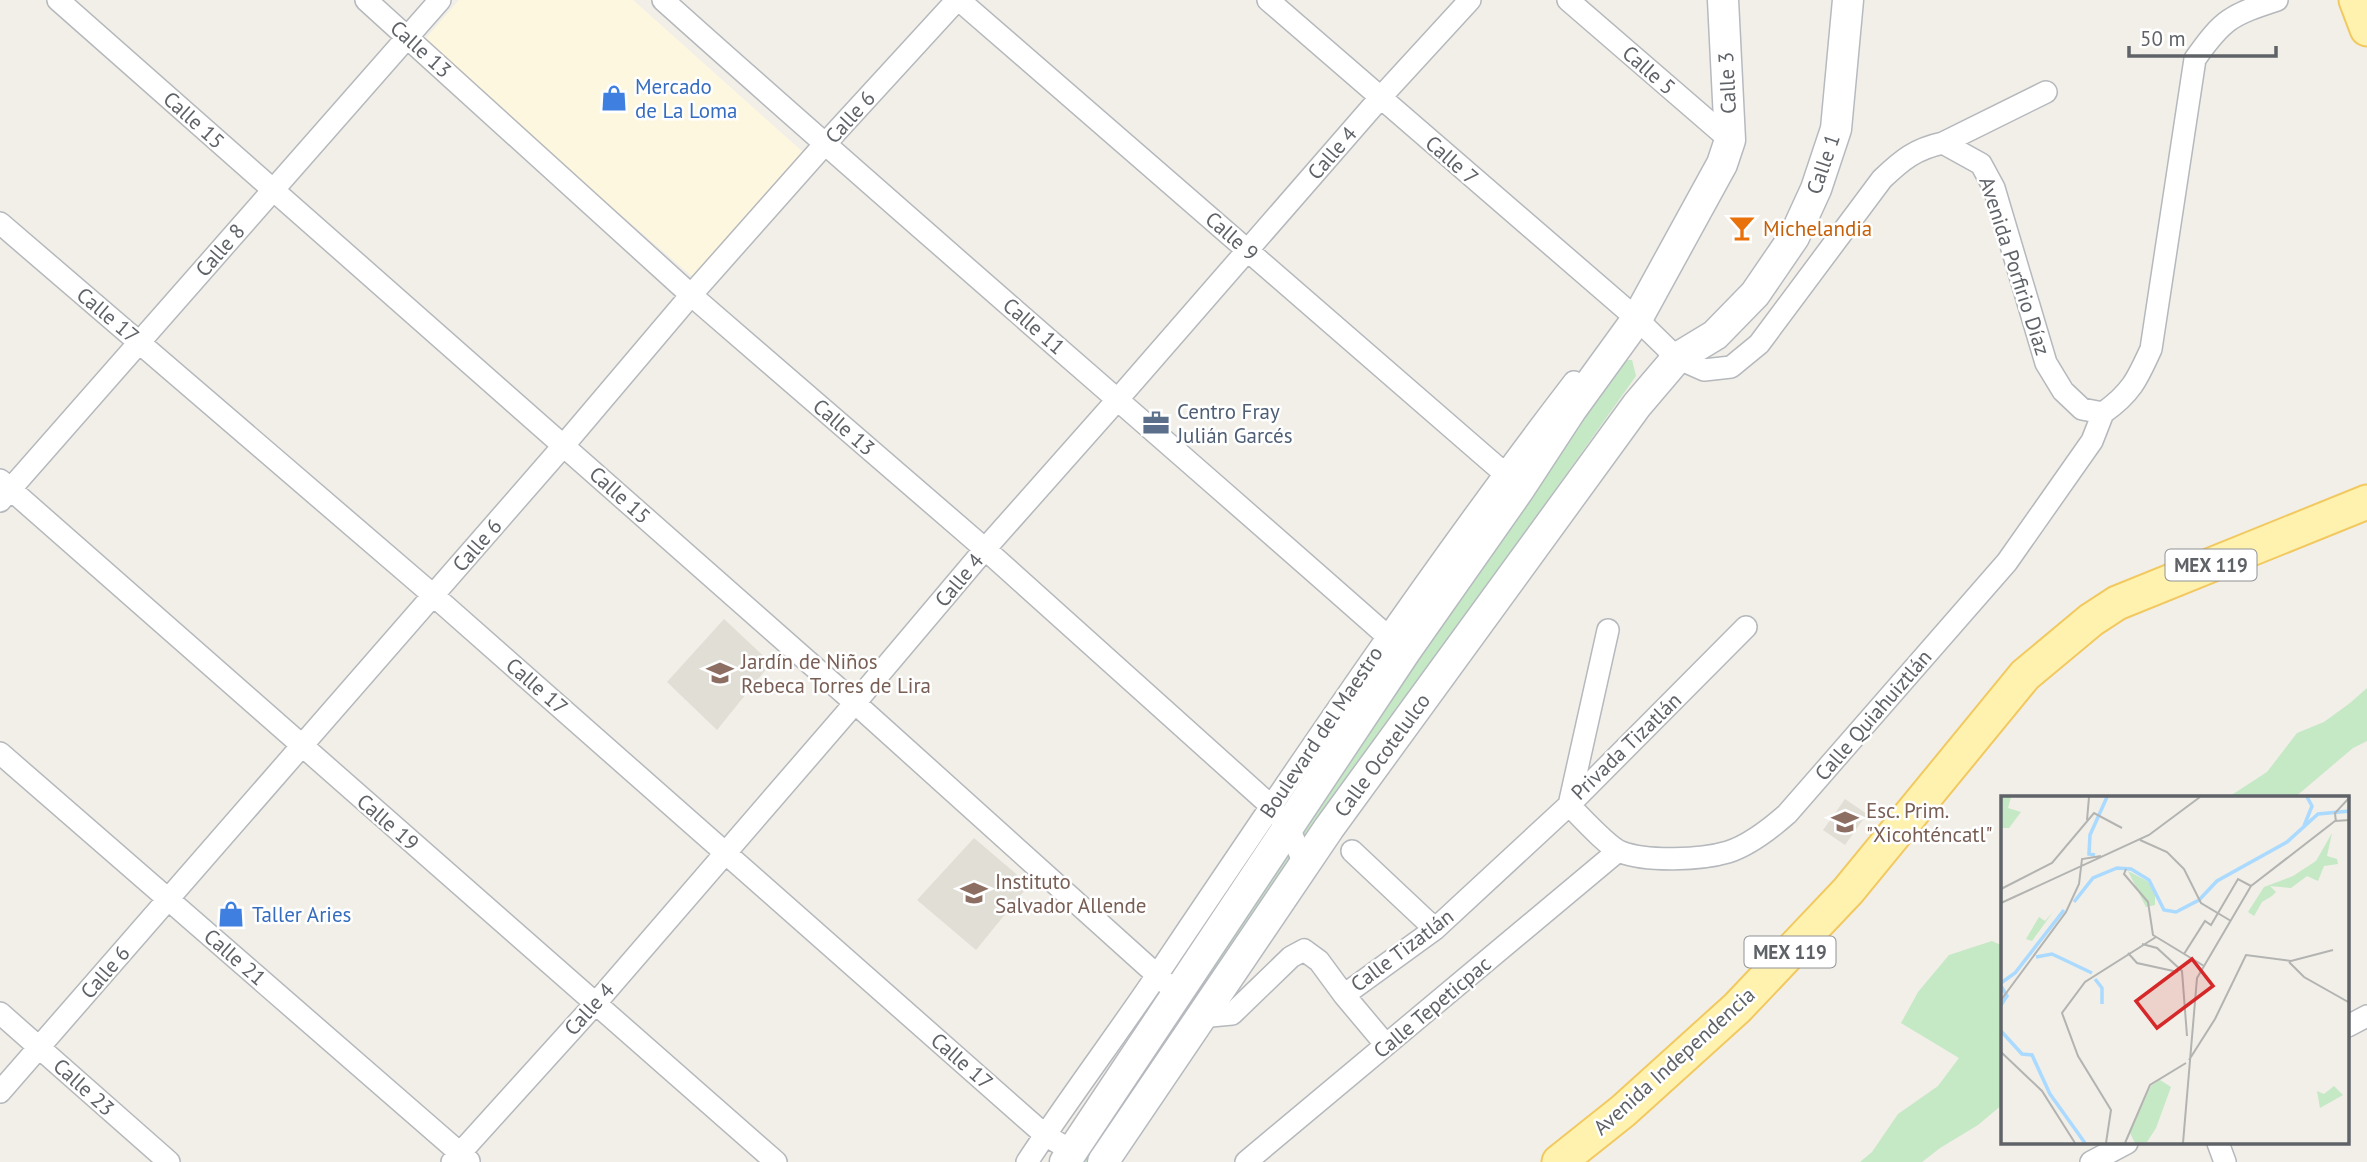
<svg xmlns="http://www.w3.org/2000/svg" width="2367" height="1162" font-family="'PT Sans',sans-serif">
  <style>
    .commercial { fill: #fef7e0 }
    .education { fill: #e1ded6 }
    .green { fill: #c5e8c5 }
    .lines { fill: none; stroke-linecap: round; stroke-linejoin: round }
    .minor-casing { stroke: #b5b8bc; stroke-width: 24 }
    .secondary-casing { stroke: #b6babf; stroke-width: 33 }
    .primary-casing { stroke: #f2c960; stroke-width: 37 }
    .minor { stroke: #fff; stroke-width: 21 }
    .secondary { stroke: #fff; stroke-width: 30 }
    .primary { stroke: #fff2af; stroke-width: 33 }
    .labels { text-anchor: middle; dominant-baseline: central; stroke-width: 5; stroke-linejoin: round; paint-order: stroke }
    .shield { fill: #fff; stroke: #8f9295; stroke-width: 2 }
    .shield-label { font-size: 19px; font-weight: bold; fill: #5f6368 }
    .street-label { font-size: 21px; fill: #5f6368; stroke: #fff }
    .shop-label { font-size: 21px; fill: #366cbe; stroke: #fff; text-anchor: start }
    .food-label { font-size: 21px; fill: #c56008; stroke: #fff; text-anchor: start }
    .service-label { font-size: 21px; fill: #4e5e75; stroke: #fff; text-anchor: start }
    .education-label { font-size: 21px; fill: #785e54; stroke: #fff; text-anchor: start }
    .inset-river { fill: none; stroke: #aadaff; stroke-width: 3.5 }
    .inset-road { fill: none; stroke: #b3b3b1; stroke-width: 2 }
    .view { fill: #d62828; fill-opacity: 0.15; stroke: #d62828; stroke-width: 3.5 }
    .inset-edge { fill: none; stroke: #5f6368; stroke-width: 3.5 }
  </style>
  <rect width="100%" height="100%" fill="#f1efe8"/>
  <path class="commercial" d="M459 0H633L804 153 694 278 422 43Z"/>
  <path class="education" d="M724 619 771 663 717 730 667 682Z
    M1845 799 1867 814 1845 845 1823 830Z
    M974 838 1029 885 976 950 917 900Z"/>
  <path class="green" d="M1615 360H1632L1636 376 1375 743 1088 1162H1069Z
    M2367 688V741L2353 748 2294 798H2216L2230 796 2267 772 2297 733 2324 722 2350 703Z
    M1992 941 2003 946V1104L1978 1125 1940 1148 1922 1162H1860L1872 1152 1898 1114 1938 1086 1959 1058 1901 1023 1918 992 1949 955Z"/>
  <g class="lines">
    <g class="minor-casing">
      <path id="minor" d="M58 0 855 703 1178 994
        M366 0 691 295 985 549 1271 806 1289 828 1305 866
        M663 0C905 217 1152 428 1395 643
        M959 0 1504 473
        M1268 0 1637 319 1677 358 1704 370 1731 367 1759 344 1882 179C1902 160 1915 149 1943 143L1981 164 1994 188 2046 363 2063 391 2082 409 2103 413C2131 393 2137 380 2151 349L2195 59C2223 19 2231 15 2277 0
        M1568 0 1730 140
        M1943 143 2046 92
        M0 223 433 595 1045 1135 1072 1151
        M0 480 776 1162
        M0 501 440 0
        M0 753 469 1161
        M1569 805C1580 816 1608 847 1621 852 1647 862 1701 860 1728 852 1750 845 1770 829 1787 814L2007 562 2092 441 2103 413
        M1569 805 1608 630
        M1352 851 1435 929
        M1344 995 1435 929 1569 805 1746 627
        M0 1013 169 1162
        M1200 1017 1232 1014 1291 957 1304 950 1319 961 1344 995 1386 1045
        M2348 1026 2367 1016
        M0 1092 564 445 691 295 824 145 957 0
        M2218 1143 2225 1162
        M452 1162 595 1004 855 703 985 549 1118 399 1380 98 1470 0
        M1027 1162C1074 1091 1125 1024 1172 953 1302 760 1432 567 1574 382
        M1246 1162 1618 851
        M2091 1162 2127 1143"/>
    </g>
    <g class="secondary-casing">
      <path id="secondary" d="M1065 1162 1405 652 1518 491 1571 410 1637 319 1722 164 1730 140 1723 0
        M1103 1162 1329 828 1637 405 1677 358 1715 335 1755 294 1794 237 1816 189 1836 129 1848 0"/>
    </g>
    <g class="primary-casing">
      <path id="primary" d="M2356 0 2367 29
        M1559 1162 1623 1111 1737 1008 1848 891 2025 675 2091 620 2117 603 2367 502"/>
    </g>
    <use href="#minor" class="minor"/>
    <use href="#secondary" class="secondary"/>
    <use href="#primary" class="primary"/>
  </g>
  <defs>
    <g id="shop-bare" transform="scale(2.1)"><path d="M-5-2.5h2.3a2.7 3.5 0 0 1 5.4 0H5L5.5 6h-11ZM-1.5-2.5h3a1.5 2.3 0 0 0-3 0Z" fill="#3f7fe0" stroke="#fff" stroke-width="2.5" paint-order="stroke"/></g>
    <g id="bar-bare" transform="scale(2.1)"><path d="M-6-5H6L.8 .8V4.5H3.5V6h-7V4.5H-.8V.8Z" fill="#e8710a" stroke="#fff" stroke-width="2.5" paint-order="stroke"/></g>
    <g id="office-bare" transform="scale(2.1)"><path d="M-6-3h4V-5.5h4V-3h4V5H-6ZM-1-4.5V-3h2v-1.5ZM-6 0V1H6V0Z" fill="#5c6f8a" stroke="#fff" stroke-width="2.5" paint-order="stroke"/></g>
    <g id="school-bare" transform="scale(2.1)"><path d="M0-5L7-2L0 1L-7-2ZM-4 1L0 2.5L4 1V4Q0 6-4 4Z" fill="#8d6e63" stroke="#fff" stroke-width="2.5" paint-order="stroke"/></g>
    <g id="university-bare" transform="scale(2.1)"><path d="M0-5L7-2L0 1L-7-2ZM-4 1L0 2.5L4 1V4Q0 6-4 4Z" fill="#8d6e63" stroke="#fff" stroke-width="2.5" paint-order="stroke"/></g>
  </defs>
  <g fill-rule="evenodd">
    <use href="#shop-bare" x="614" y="98"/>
    <use href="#bar-bare" x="1742" y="228"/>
    <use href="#office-bare" x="1156" y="423"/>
    <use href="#school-bare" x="720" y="673"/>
    <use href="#school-bare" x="1845" y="822"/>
    <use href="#university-bare" x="974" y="893"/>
    <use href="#shop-bare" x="231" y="914"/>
  </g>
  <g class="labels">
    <g class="shield">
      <rect x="2165.5" y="549.5" width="91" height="31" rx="5"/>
      <rect x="1744.5" y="936.5" width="91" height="31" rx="5"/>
    </g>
    <g class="shield-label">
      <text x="2211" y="565">MEX 119</text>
      <text x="1790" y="952">MEX 119</text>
    </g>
    <g class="street-label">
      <text transform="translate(421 49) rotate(42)">Calle 13</text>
      <text transform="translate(1649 70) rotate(41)">Calle 5</text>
      <text transform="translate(1727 83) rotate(-93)">Calle 3</text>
      <text transform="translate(850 117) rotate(-48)">Calle 6</text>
      <text transform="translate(194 120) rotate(42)">Calle 15</text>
      <text transform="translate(1332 153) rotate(-49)">Calle 4</text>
      <text transform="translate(1452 160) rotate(41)">Calle 7</text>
      <text transform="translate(1823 164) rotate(-71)">Calle 1</text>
      <text transform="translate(1232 236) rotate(41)">Calle 9</text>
      <text transform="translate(220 250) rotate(-49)">Calle 8</text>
      <text transform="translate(2015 266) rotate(72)">Avenida Porfirio Díaz</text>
      <text transform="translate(108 315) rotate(40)">Calle 17</text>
      <text transform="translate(1034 326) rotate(41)">Calle 11</text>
      <text transform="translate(844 427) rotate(41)">Calle 13</text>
      <text transform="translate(620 495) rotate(42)">Calle 15</text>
      <text transform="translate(477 545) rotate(-49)">Calle 6</text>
      <text transform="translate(959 580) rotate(-50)">Calle 4</text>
      <text transform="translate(537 686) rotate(41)">Calle 17</text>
      <text transform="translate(1873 715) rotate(-49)">Calle Quiahuiztlán</text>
      <text transform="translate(1321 732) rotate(-56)">Boulevard del Maestro</text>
      <text transform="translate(1626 746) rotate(-44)">Privada Tizatlán</text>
      <text transform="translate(1382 755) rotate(-54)">Calle Ocotelulco</text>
      <text transform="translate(388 822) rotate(41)">Calle 19</text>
      <text transform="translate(1402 950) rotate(-37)">Calle Tizatlán</text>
      <text transform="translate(235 957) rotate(41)">Calle 21</text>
      <text transform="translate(105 972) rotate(-49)">Calle 6</text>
      <text transform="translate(1432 1007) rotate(-40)">Calle Tepeticpac</text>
      <text transform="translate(589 1009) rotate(-48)">Calle 4</text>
      <text transform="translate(962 1061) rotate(41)">Calle 17</text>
      <text transform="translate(1674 1061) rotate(-42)">Avenida Independencia</text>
      <text transform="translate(84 1087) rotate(42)">Calle 23</text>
    </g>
    <g class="shop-label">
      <text x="635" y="86">Mercado<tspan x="635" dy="24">de La Loma</tspan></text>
      <text x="252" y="914">Taller Aries</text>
    </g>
    <g class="food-label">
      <text x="1763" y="228">Michelandia</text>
    </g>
    <g class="service-label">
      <text x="1177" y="411">Centro Fray<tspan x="1177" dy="24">Julián Garcés</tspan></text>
    </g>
    <g class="education-label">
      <text x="741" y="661">Jardín de Niños<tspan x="741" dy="24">Rebeca Torres de Lira</tspan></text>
      <text x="1866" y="810">Esc. Prim.<tspan x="1866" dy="24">"Xicohténcatl"</tspan></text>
      <text x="995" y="881">Instituto<tspan x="995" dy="24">Salvador Allende</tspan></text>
    </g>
  </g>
  <g transform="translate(2001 796)">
    <rect width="348" height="348" fill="#f1efe8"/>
    <path d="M0 1H10L7 12 20 16 8 32H0ZM331 37 326 60 336 63 337 68 323 70 317 85 306 80 290 92 269 90 275 96 271 100 261 106 253 120 247 116 263 91 292 80 315 65ZM127 75 146 85 154 95V109L145 111ZM52 116 31 145 25 143 38 121 44 125ZM159 284 170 291 155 332 146 346 134 347 129 337 150 290ZM333 290 342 299 319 312 316 295 323 298Z" fill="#c5e8c5"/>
    <path class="inset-river" d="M303 30 311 10 306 1M94 59 88 58 89 39 106 1M73 106 92 82 116 72 130 73 148 84 163 114 175 116 198 104 216 85 286 46 317 18 349 15M35 161 51 158 91 177M94 183 101 192V208M0 187 14 177 63 114M0 190 6 200 0 209M0 235 21 258 31 259 49 298 84 347"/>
    <path class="inset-road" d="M86 24 88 1M335 26 334 17 349 1M139 44 166 56 183 73 200 107 230 125M125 73 123 78 147 106 152 139 203 170M250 90 334 25 349 24M0 93 51 67 93 17 121 32M0 107 148 39 199 1M141 148 156 152 181 175 186 240M127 157 136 167 177 176M183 158 204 125 210 129 237 83 250 90M288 166 303 181 349 207M0 204 65 116 78 88 81 63 100 60M0 256 41 295 74 347M188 264 214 223 245 159 290 165 332 154M105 347 110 314 77 260 61 217 84 186 155 141M124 347 149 289 185 267M182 347 196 182 250 90"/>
    <path class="view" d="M191 163 212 190 156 232 135 205Z"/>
    <rect width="348" height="348" class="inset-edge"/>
  </g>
  <path d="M2129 46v10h147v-10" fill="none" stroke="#5f6368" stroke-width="3.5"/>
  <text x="2140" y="46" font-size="21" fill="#5f6368" stroke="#ffffff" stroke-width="5" paint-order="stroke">50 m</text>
</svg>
